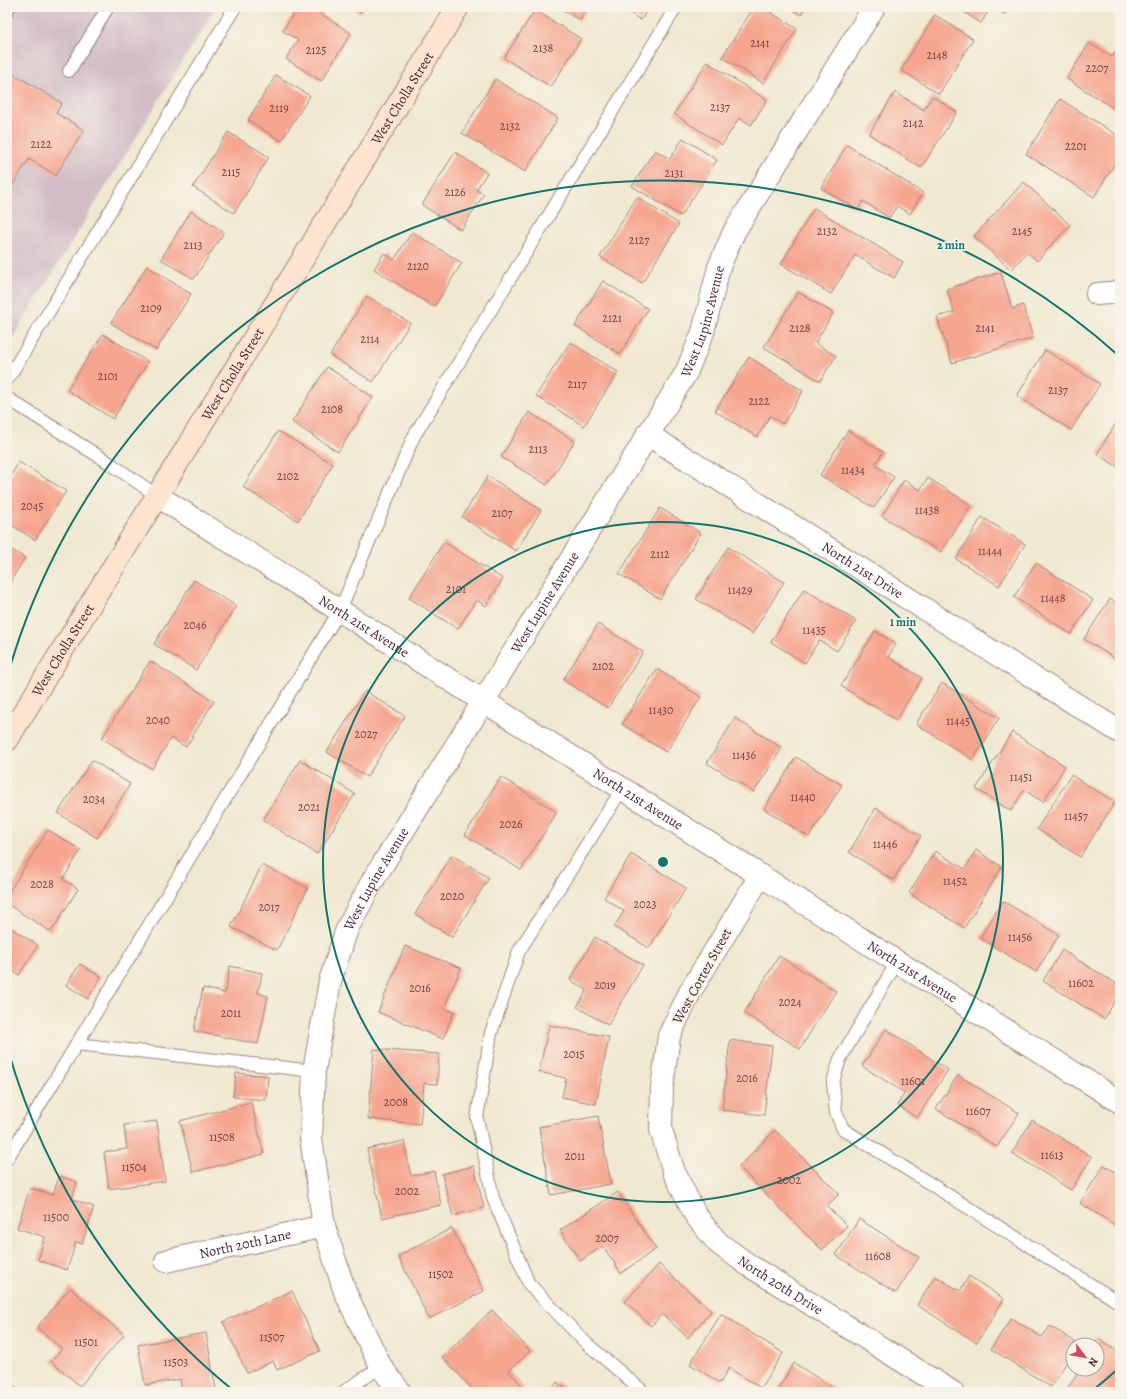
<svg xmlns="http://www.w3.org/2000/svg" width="1127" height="1399" font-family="Alegreya,serif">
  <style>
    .industrial { fill: #d2bdc6 }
    .building { fill: #f6a58e }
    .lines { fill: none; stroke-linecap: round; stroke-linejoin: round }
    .lane-casing { stroke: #9d847e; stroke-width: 14 }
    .street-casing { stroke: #9d847e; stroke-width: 24 }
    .secondary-casing { stroke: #9d847e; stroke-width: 24 }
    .lane { stroke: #fff; stroke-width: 12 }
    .street { stroke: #fff; stroke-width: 22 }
    .secondary { stroke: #fde4d0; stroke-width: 22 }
    .ring { fill: none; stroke: #0f766e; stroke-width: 2 }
    .labels { text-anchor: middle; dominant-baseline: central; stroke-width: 4; stroke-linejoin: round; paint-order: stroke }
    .number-label { font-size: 12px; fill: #754044 }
    .street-label { font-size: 14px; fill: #4a1f2b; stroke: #f7f3e8 }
    .centre { fill: #0f766e; stroke: #f7f3e8; stroke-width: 2 }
    .ring-label { font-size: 12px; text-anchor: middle; font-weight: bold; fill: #0f766e; stroke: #f7f3e8; stroke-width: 4; stroke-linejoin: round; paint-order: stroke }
  </style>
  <rect width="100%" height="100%" fill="#f7f3e8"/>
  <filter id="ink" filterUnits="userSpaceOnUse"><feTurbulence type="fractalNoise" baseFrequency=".025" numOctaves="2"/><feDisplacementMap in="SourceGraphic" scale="8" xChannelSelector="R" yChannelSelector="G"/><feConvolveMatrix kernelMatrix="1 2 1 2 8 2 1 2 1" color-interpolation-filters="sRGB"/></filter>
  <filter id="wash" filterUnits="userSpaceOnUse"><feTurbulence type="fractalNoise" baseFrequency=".012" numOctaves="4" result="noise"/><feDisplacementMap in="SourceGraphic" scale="16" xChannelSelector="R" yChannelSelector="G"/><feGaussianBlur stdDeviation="0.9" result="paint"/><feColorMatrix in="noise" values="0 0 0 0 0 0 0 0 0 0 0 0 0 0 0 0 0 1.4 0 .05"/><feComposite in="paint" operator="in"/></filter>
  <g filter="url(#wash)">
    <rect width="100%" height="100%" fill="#f0e8d0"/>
    <path class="industrial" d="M7 7H216L7 347Z"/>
    <g id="blocks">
      <path class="building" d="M7 7H17L7 24Z
        M297 7H310L351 33 321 81 286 59 298 40 283 31Z
        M350 7H364L360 13Z
        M558 7H588L580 20Z
        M620 7H649L641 20Z
        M754 7H762L797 29 763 83 722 57Z
        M788 7H805L801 15Z
        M956 7H991L981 23Z
        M994 7H1009L1005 14Z
        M535 10 581 39 551 87 504 58Z
        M935 15 973 39 939 94 901 70Z
        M1089 43 1112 57 1120 45V112L1067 79Z
        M707 62 767 100 751 125 739 118 722 145 674 114Z
        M7 70 62 103 56 113 84 130 56 175 29 159 7 194Z
        M276 75 310 96 281 141 248 120Z
        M495 79 558 118 525 172 462 133Z
        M895 92 924 110 932 96 957 112 921 168 869 134Z
        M1060 99 1120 137V156L1094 197 1026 154Z
        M228 132 269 157 234 213 193 187Z
        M683 138 717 160 681 216 632 186 655 150 670 159Z
        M847 145 923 193 910 214 897 206 889 218 863 201 858 210 821 188Z
        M455 152 487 173 476 190 484 194 461 230 422 205Z
        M1024 182 1070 225 1037 261 1027 252 1011 270 974 236Z
        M637 197 679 224 642 283 600 257Z
        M814 208 903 262 894 278 855 255 831 294 781 264Z
        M191 211 224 232 194 279 161 259Z
        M412 232 462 263 434 307 374 269 384 253 394 260Z
        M147 266 191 294 156 350 111 323Z
        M1001 272 1012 309 1023 305 1033 338 952 363 937 317 954 312 947 289Z
        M603 281 648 309 620 354 575 326Z
        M798 292 833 313 815 343 836 356 820 381 764 347Z
        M367 296 410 323 373 382 330 355Z
        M103 334 148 362 113 419 67 390Z
        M570 342 618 372 584 426 536 396Z
        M1045 350 1100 384 1071 430 1017 396Z
        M749 357 803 391 783 424 770 416 757 437 715 411Z
        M327 367 373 397 338 452 292 422Z
        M529 412 575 441 547 485 501 457Z
        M1120 417V468L1097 454Z
        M848 430 883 452 875 465 894 477 874 508 820 475Z
        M278 431 333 464 298 521 243 487Z
        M19 462 66 491 35 540 7 522V482Z
        M488 476 541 510 516 551 462 517Z
        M928 478 971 505 941 552 882 516 904 480 920 490Z
        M660 508 701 533 660 599 619 574Z
        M982 517 1025 544 999 586 956 559Z
        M444 542 503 579 486 606 476 600 458 629 409 598Z
        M7 547 25 558 7 587Z
        M728 547 784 582 752 634 696 599Z
        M1036 563 1093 600 1071 634 1014 597Z
        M194 580 236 606 196 670 154 644Z
        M804 589 856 621 837 651 819 640 805 663 771 642Z
        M1110 599 1120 605V662L1084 639Z
        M598 624 643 652 608 708 563 680Z
        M875 631 896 644 888 657 922 678 896 720 841 686Z
        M150 661 214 701 186 747 171 738 152 769 102 738Z
        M657 669 701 697 666 752 622 724Z
        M942 683 999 718 973 760 916 724Z
        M365 691 405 716 367 777 327 752Z
        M735 718 782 748 754 792 707 763Z
        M1012 732 1065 766 1043 802 1024 790 1011 811 976 789Z
        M796 757 842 785 809 837 764 809Z
        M92 760 130 784 97 838 58 813Z
        M300 760 355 794 317 854 263 820Z
        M1071 775 1115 802 1080 857 1037 829Z
        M501 777 557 812 521 870 465 835Z
        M876 808 921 836 893 880 849 852Z
        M48 830 81 850 63 879 78 889 51 932 7 904V895Z
        M976 850 1002 867 964 928 909 893 935 851 965 869Z
        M631 854 686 888 649 948 614 927 624 911 604 898Z
        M452 855 489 878 452 937 415 914Z
        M262 865 308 888 277 950 231 927Z
        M1003 901 1059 935 1036 972 980 938Z
        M7 926 38 945 19 975 7 968Z
        M595 937 643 965 608 1025 577 1007 587 990 570 980Z
        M405 946 461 968 444 1008 454 1012 443 1039 378 1012Z
        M1062 950 1120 986V993L1104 1019 1043 981Z
        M779 956 836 991 800 1049 744 1013Z
        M80 964 101 977 88 999 66 985Z
        M230 966 262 973 258 993 268 996 258 1044 194 1031 203 988 225 993Z
        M549 1025 609 1037 596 1104 562 1097 566 1078 539 1072Z
        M886 1029 948 1070 917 1118 897 1105 905 1093 862 1066Z
        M730 1040 772 1046 764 1115 722 1110Z
        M374 1049 439 1054 437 1084 424 1083 420 1124 368 1119Z
        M236 1073 268 1076 266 1100 233 1097Z
        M958 1075 1019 1113 997 1147 936 1109Z
        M251 1102 264 1154 193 1172 180 1121Z
        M598 1116 611 1184 551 1195 539 1127Z
        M1032 1120 1092 1157 1071 1190 1012 1153Z
        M157 1121 165 1181 109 1189 104 1152 127 1149 124 1125Z
        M775 1130 839 1194 827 1206 847 1226 822 1250 739 1167Z
        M404 1141 411 1176 434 1171 441 1205 382 1218 367 1149Z
        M1104 1165 1120 1175V1228L1080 1203Z
        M474 1166 484 1208 453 1216 442 1174Z
        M59 1176 77 1182 72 1199 94 1207 82 1244 76 1242 67 1270 38 1260 45 1237 17 1228 30 1188 53 1195Z
        M618 1192 656 1249 621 1273 603 1246 580 1261 560 1230Z
        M859 1219 919 1257 896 1293 836 1255Z
        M452 1228 484 1291 429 1319 398 1256Z
        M659 1264 711 1311 688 1338 662 1314 651 1326 625 1302Z
        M935 1276 960 1291 969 1276 1004 1299 977 1343 917 1305Z
        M70 1288 124 1335 80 1386 51 1361 62 1349 37 1327Z
        M292 1291 320 1351 277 1370 273 1361 247 1373 223 1322Z
        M492 1310 530 1351 509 1371 524 1388 520 1392H475L442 1357Z
        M721 1314 783 1353 761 1388 729 1368 720 1383 690 1364Z
        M1011 1318 1042 1337 1050 1326 1078 1344 1073 1345V1352L1051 1387 991 1349Z
        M206 1333 216 1390 203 1392H182L180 1379 145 1385 138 1345Z
        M1098 1339 1120 1352V1392H1065L1080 1369H1097V1345H1095Z
        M794 1363 840 1392H776Z
        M557 1382 570 1392H549Z"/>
    </g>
  </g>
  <g filter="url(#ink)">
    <use href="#blocks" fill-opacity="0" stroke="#9d847e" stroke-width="1"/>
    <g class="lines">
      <g class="lane-casing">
        <path id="lane" d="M69 71 108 7
          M7 380 235 7
          M7 398 111 464 156 495
          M622 789 519 951 491 1033 477 1118 493 1198 529 1284 586 1343 644 1392
          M897 962 840 1059 833 1082 836 1113 843 1129 1120 1303
          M76 1044 314 1071
          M7 1159 340 610 414 436 676 7
          M7 1390 11 1392
          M343 1392 381 1367"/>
      </g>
      <g class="street-casing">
        <g id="street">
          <path d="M1097 294 1120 292"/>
          <path id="s1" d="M647 434 1120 732"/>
          <path id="s2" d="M156 495 1120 1102"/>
          <path id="s3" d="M760 876 690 992 669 1036 662 1088 661 1130 674 1172 696 1216 718 1243 750 1266 952 1392"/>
          <path id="s4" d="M166 1261 324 1226"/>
          <path id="s5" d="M400 1392 381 1367 345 1292 324 1226 311 1138 314 1071 330 981 347 929 373 880 686 373 703 332 719 267 734 232 874 7"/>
        </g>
      </g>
      <g class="secondary-casing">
        <g id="secondary">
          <path id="s6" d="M7 740 458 7"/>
        </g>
      </g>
      <use href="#lane" class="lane"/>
      <use href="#street" class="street"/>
      <use href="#secondary" class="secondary"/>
    </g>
  </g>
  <g class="ring">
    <circle cx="663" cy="862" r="340"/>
    <path d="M1119 1368A681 681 0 0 1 1092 1391M234 1391A681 681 0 0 1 8 1050M8 674A681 681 0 0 1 1119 356"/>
  </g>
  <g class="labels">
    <g class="number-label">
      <text x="760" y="43">2141</text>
      <text x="543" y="48">2138</text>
      <text x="316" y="50">2125</text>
      <text x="937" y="55">2148</text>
      <text x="1097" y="68">2207</text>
      <text x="720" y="107">2137</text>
      <text x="279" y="108">2119</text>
      <text x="913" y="123">2142</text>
      <text x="510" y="126">2132</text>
      <text x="41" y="144">2122</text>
      <text x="1076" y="146">2201</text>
      <text x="231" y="172">2115</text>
      <text x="674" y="173">2131</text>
      <text x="455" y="192">2126</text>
      <text x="827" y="231">2132</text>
      <text x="1022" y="231">2145</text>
      <text x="639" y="240">2127</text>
      <text x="193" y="245">2113</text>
      <text x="418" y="266">2120</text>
      <text x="151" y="308">2109</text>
      <text x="612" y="318">2121</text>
      <text x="800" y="328">2128</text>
      <text x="985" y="328">2141</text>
      <text x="370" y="339">2114</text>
      <text x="108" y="376">2101</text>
      <text x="577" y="384">2117</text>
      <text x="1058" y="390">2137</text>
      <text x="759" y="401">2122</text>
      <text x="332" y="409">2108</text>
      <text x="538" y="449">2113</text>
      <text x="853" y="470">11434</text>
      <text x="288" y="476">2102</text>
      <text x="32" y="506">2045</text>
      <text x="927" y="510">11438</text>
      <text x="502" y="513">2107</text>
      <text x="990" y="551">11444</text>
      <text x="660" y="554">2112</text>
      <text x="456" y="589">2101</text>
      <text x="740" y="590">11429</text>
      <text x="1053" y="598">11448</text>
      <text x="195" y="625">2046</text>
      <text x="814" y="630">11435</text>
      <text x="603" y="666">2102</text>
      <text x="661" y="710">11430</text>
      <text x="158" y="720">2040</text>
      <text x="958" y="721">11445</text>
      <text x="366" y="734">2027</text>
      <text x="744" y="755">11436</text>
      <text x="1021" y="777">11451</text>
      <text x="803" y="797">11440</text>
      <text x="94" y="799">2034</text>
      <text x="309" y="807">2021</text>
      <text x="1076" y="816">11457</text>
      <text x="511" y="824">2026</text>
      <text x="885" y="844">11446</text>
      <text x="955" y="881">11452</text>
      <text x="42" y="884">2028</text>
      <text x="452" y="896">2020</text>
      <text x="645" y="904">2023</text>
      <text x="269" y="907">2017</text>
      <text x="1020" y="937">11456</text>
      <text x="1081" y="983">11602</text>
      <text x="605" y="985">2019</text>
      <text x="420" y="988">2016</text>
      <text x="790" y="1002">2024</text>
      <text x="231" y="1013">2011</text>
      <text x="574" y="1054">2015</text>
      <text x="747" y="1078">2016</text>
      <text x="913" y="1081">11601</text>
      <text x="396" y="1102">2008</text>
      <text x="978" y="1111">11607</text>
      <text x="222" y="1137">11508</text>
      <text x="1052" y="1155">11613</text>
      <text x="575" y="1156">2011</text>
      <text x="134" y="1167">11504</text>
      <text x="789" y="1180">2002</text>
      <text x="407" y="1191">2002</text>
      <text x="56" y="1217">11500</text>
      <text x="607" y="1238">2007</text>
      <text x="878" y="1256">11608</text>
      <text x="441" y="1274">11502</text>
      <text x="272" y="1337">11507</text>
      <text x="86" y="1342">11501</text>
      <text x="176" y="1362">11503</text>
    </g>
    <g class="street-label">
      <text stroke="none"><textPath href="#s6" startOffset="754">West Cholla Street</textPath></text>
      <text stroke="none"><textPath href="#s5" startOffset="1192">West Lupine Avenue</textPath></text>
      <text stroke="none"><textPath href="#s6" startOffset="430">West Cholla Street</textPath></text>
      <text stroke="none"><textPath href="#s1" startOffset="255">North 21st Drive</textPath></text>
      <text stroke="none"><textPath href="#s5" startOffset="868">West Lupine Avenue</textPath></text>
      <text stroke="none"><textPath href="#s2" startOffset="246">North 21st Avenue</textPath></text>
      <text stroke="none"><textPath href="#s6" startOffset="106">West Cholla Street</textPath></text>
      <text stroke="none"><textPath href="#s2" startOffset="570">North 21st Avenue</textPath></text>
      <text stroke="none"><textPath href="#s5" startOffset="544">West Lupine Avenue</textPath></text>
      <text stroke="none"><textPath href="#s2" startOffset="894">North 21st Avenue</textPath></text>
      <text transform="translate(702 976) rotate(-61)">West Cortez Street</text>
      <text stroke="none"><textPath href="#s4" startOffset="81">North 20th Lane</textPath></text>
      <text stroke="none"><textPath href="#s3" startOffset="482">North 20th Drive</textPath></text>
    </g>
  </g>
  <circle cx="663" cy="862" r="6" class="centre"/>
  <g class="ring-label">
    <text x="951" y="249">2 min</text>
    <text x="903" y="626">1 min</text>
  </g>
  <rect width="1127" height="1399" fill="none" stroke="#f7f3e8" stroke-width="24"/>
  <g transform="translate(1085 1357) rotate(122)"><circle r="19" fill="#f7f3e8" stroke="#b29e9c"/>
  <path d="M0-3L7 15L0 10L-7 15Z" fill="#d1495b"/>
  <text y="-6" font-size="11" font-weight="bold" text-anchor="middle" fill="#4a1f2b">N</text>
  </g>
</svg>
